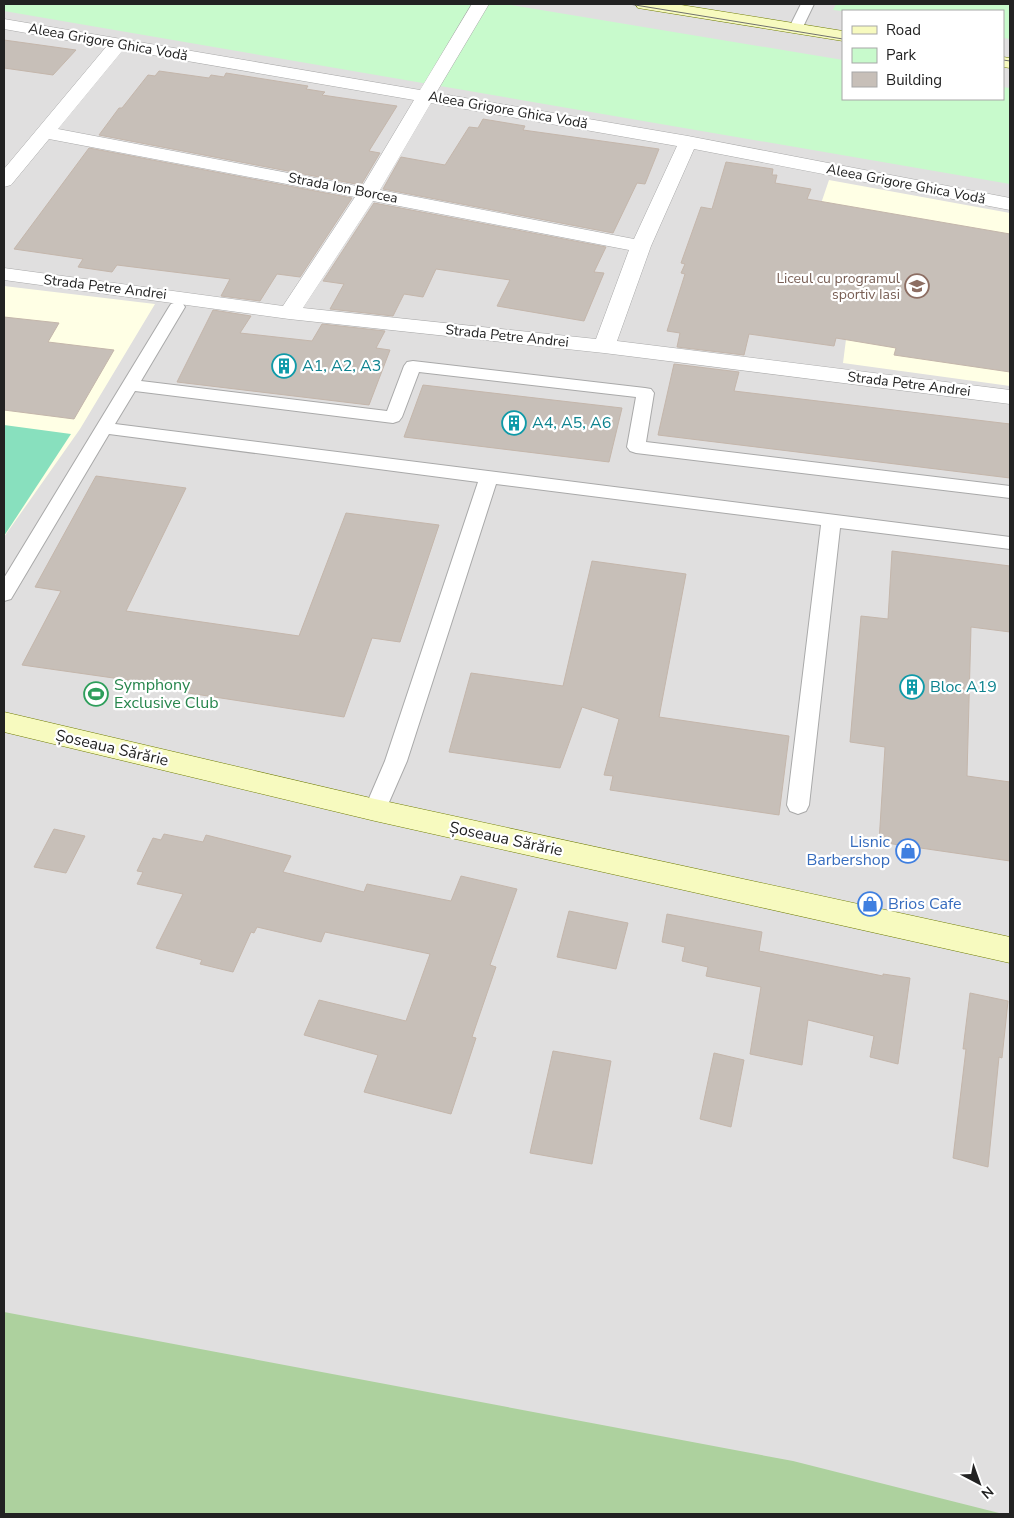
<svg xmlns="http://www.w3.org/2000/svg" width="1014" height="1518" font-family="'Nunito Sans',sans-serif">
  <style>
    .residential { fill: #e0dfdf; fill-rule: evenodd }
    .education { fill: #ffffe5 }
    .forest { fill: #add19e }
    .park { fill: #c8facc }
    .pitch { fill: #88e0be }
    .building { fill: #c7bfb8; stroke: #c4b6ab }
    .lines { fill: none; stroke-linecap: round; stroke-linejoin: round }
    .lane-casing { stroke: #a9a9a9; stroke-width: 2 }
    .street-casing { stroke: #a9a9a9; stroke-width: 1 }
    .secondary-casing { stroke: #707d05; stroke-width: 1 }
    .lane { fill: #fff; fill-rule: evenodd }
    .street { fill: #fff; fill-rule: evenodd }
    .secondary { fill: #f7fabf; fill-rule: evenodd }
    .tram { stroke: #707070; stroke-width: 1 }
    .labels { text-anchor: middle; dominant-baseline: central; stroke-width: 4.5; stroke-linejoin: round; paint-order: stroke }
    .far-street-label { font-size: 14px; fill: #222; stroke: #fff }
    .far-education-label { font-size: 14px; fill: #785e54; stroke: #fff; text-anchor: end }
    .culture-label { font-size: 16px; fill: #0d838f; stroke: #fff; text-anchor: start }
    .leisure-label { font-size: 16px; fill: #27864d; stroke: #fff; text-anchor: start }
    .street-label { font-size: 16px; fill: #222; stroke: #fff }
    .shop-label { font-size: 16px; fill: #366cbe; stroke: #fff; text-anchor: end }
  </style>
  <rect width="100%" height="100%" fill="#f2efe9"/>
  <path class="residential" d="M4 4H1010V1514H4ZM843 11H1003V99H843Z"/>
  <path class="education" d="M829 180 1010 213V386L843 363 852 292 795 280Z
    M4 286 155 304 80 429 4 537Z"/>
  <path class="forest" d="M4 1312 793 1461 1003 1514H4Z"/>
  <path class="park" d="M4 4H505L843 60V99H1003V87L1010 88V184L4 11Z
    M836 4H1010V39L1003 38V11H843L833 10Z"/>
  <path class="pitch" d="M4 425 71 434 4 536Z"/>
  <path class="building" d="M4 40 76 50 53 75 4 68Z
    M159 71 209 78 211 75 224 77 226 73 308 86 306 89 325 92 322 95 397 106 369 151 380 153 361 185 99 135 119 108H122L148 75 155 76Z
    M483 119 525 126 523 130 659 149 645 184 637 183 613 233 383 189 401 157 445 165 469 127 478 128Z
    M89 148 352 198 300 277 277 274 260 301 221 296 230 279 117 265 112 272 78 267 83 259 14 249Z
    M726 162 773 169 772 175H777L775 183 811 189 807 199 1010 234V372L894 355 896 348 836 338 834 346 749 334 744 355 677 347 680 333 667 331 685 274 681 273 685 264 681 263 701 207 712 209Z
    M374 203 606 247 594 272 604 273 584 321 497 306 510 280 436 269 423 297 404 294 393 316 330 309 344 284 323 281Z
    M213 310 251 316 240 333 312 341 322 324 385 331 376 348 390 350 369 405 177 382Z
    M4 317 59 323 48 342 114 350 74 419 4 410Z
    M674 364 739 372 734 391 1010 424V478L658 435Z
    M423 385 622 408 609 462 404 437Z
    M96 476 186 488 126 611 299 636 346 513 439 525 400 642 372 638 344 717 182 692 184 688 22 665 61 591 35 587Z
    M892 551 1010 566V632L971 627 967 776 1010 782V861L879 842 885 747 850 742 861 616 888 619Z
    M592 561 686 574 659 717 789 736 779 815 610 790 613 776 604 775 619 719 582 707 560 768 449 752 471 673 563 686Z
    M54 829 85 836 66 873 34 867Z
    M164 834 203 842 206 835 291 856 283 872 364 892 367 884 451 901 461 876 517 889 490 965 496 967 472 1037 476 1038 451 1114 364 1092 378 1055 304 1035 319 1000 406 1021 430 954 325 932 321 942 257 927 254 933 251 932 233 972 200 964 202 960 156 948 183 894 137 884 143 872 137 871 153 838 161 840Z
    M569 911 628 923 616 969 557 957Z
    M667 914 762 932 759 951 883 976V974L910 978 898 1064 870 1057 874 1036 808 1020 802 1065 750 1054 761 987 706 976 708 967 682 961 685 947 662 942Z
    M970 993 1008 1001 1002 1058 999 1057 988 1167 953 1158 966 1049H963Z
    M553 1051 611 1061 592 1164 530 1153Z
    M714 1053 744 1060 731 1127 700 1119Z"/>
  <g class="lines">
    <g class="lane-casing">
      <path id="lane" d="M801 4H814L801 31H791L789 28Z
        M177 302 183 304 185 307 141 381 387 411 404 366 407 362 413 361 645 388 651 389 654 393 646 442 1010 486V498L636 453 630 451 627 447 636 397 419 372 402 417 399 421 393 423 135 391 115 424 1010 537V549L840 528 809 805 806 811 798 814 790 811 787 805 821 525 496 484 407 761 383 816 375 819 367 816 364 810 385 761 478 482 109 434 11 599 4 601V578L169 307 171 304Z"/>
    </g>
    <g class="street-casing">
      <path id="street" d="M472 4H489L436 93 688 136 1010 198V210L694 149 651 246 617 341 1010 390V404L604 353 289 319 4 280V268L283 306 355 197 49 139 11 185 4 187V169L106 47 4 29V19L420 90ZM123 50 414 100 362 187 58 129ZM431 103 677 146 634 239 380 190ZM373 201 629 250 596 339 303 308Z"/>
    </g>
    <g class="secondary-casing">
      <path id="secondary" d="M635 4H675L843 31V41L644 9 638 8Z
        M1003 57 1010 58V68L1003 67Z
        M4 712 375 799 1010 937V963L375 821 4 732Z"/>
    </g>
    <use href="#lane" class="lane"/>
    <use href="#street" class="street"/>
    <use href="#secondary" class="secondary"/>
    <path class="tram" d="M629 4 843 39
      M1003 60 1010 61"/>
  </g>
  <defs>
    <g id="school-ring" transform="scale(1.25)"><circle r="9.5" fill="#fff" stroke="#8d6e63" stroke-width="1.5"/><path d="M0-5L7-2L0 1L-7-2ZM-4 1L0 2.5L4 1V4Q0 6-4 4Z" fill="#8d6e63"/></g>
    <g id="building-ring" transform="scale(1.25)"><circle r="9.5" fill="#fff" stroke="#0f9aa8" stroke-width="1.5"/><path d="M-4-6H4V6H1V3H-1V6H-4ZM-2.5-4.3h1.7v1.8h-1.7ZM.8-4.3h1.7v1.8H.8ZM-2.5-1h1.7V.8h-1.7ZM.8-1h1.7V.8H.8Z" fill="#0f9aa8"/></g>
    <g id="stadium-ring" transform="scale(1.25)"><circle r="9.5" fill="#fff" stroke="#2e9e5b" stroke-width="1.5"/><path d="M0-5a6.5 5 0 1 0 0 10a6.5 5 0 1 0 0-10ZM-3.5-1.8h7v3.6h-7Z" fill="#2e9e5b"/></g>
    <g id="shop-ring" transform="scale(1.25)"><circle r="9.5" fill="#fff" stroke="#3f7fe0" stroke-width="1.5"/><path d="M-5-2.5h2.3a2.7 3.5 0 0 1 5.4 0H5L5.5 6h-11ZM-1.5-2.5h3a1.5 2.3 0 0 0-3 0Z" fill="#3f7fe0"/></g>
  </defs>
  <g fill-rule="evenodd">
    <use href="#school-ring" x="917" y="286"/>
    <use href="#building-ring" x="284" y="366"/>
    <use href="#building-ring" x="514" y="423"/>
    <use href="#building-ring" x="912" y="687"/>
    <use href="#stadium-ring" x="96" y="694"/>
    <use href="#shop-ring" x="908" y="851"/>
    <use href="#shop-ring" x="870" y="904"/>
  </g>
  <g class="labels">
    <g class="far-street-label">
      <text transform="translate(108 42) rotate(10)">Aleea Grigore Ghica Vodă</text>
      <text transform="translate(508 110) rotate(10)">Aleea Grigore Ghica Vodă</text>
      <text transform="translate(906 184) rotate(11)">Aleea Grigore Ghica Vodă</text>
      <text transform="translate(343 188) rotate(11)">Strada Ion Borcea</text>
      <text transform="translate(105 287) rotate(7)">Strada Petre Andrei</text>
      <text transform="translate(507 336) rotate(6)">Strada Petre Andrei</text>
      <text transform="translate(909 384) rotate(7)">Strada Petre Andrei</text>
    </g>
    <g class="far-education-label">
      <text x="900" y="278">Liceul cu programul<tspan x="900" dy="16">sportiv Iasi</tspan></text>
    </g>
    <g class="culture-label">
      <text x="302" y="366">A1, A2, A3</text>
      <text x="532" y="423">A4, A5, A6</text>
      <text x="930" y="687">Bloc A19</text>
    </g>
    <g class="leisure-label">
      <text x="114" y="685">Symphony<tspan x="114" dy="18">Exclusive Club</tspan></text>
    </g>
    <g class="street-label">
      <text transform="translate(112 748) rotate(13)">Șoseaua Sărărie</text>
      <text transform="translate(506 839) rotate(12)">Șoseaua Sărărie</text>
    </g>
    <g class="shop-label">
      <text x="890" y="842">Lisnic<tspan x="890" dy="18">Barbershop</tspan></text>
      <text x="888" y="904" text-anchor="start">Brios Cafe</text>
    </g>
  </g>
  <rect width="1014" height="1518" fill="none" stroke="#222222" stroke-width="10"/>
  <rect x="842" y="10" width="162" height="90" fill="#ffffff" stroke="#a7a7a7"/>
  <rect x="852" y="26" width="25" height="8" fill="#f7fabf" stroke="#a7a7a7"/>
  <text x="886" y="35" font-size="15" fill="#222222">Road</text>
  <rect x="852" y="48" width="25" height="15" fill="#c8facc" stroke="#a7a7a7"/>
  <text x="886" y="60" font-size="15" fill="#222222">Park</text>
  <rect x="852" y="72" width="25" height="15" fill="#c7bfb8" stroke="#a7a7a7"/>
  <text x="886" y="85" font-size="15" fill="#222222">Building</text>
  <g transform="translate(979 1483) rotate(139)" stroke="#ffffff" stroke-width="4" paint-order="stroke">
  <path d="M0-4L9 19L0 12L-9 19Z" fill="#222222"/>
  <text y="-8" font-size="14" font-weight="bold" text-anchor="middle" fill="#222222">N</text>
  </g>
</svg>
